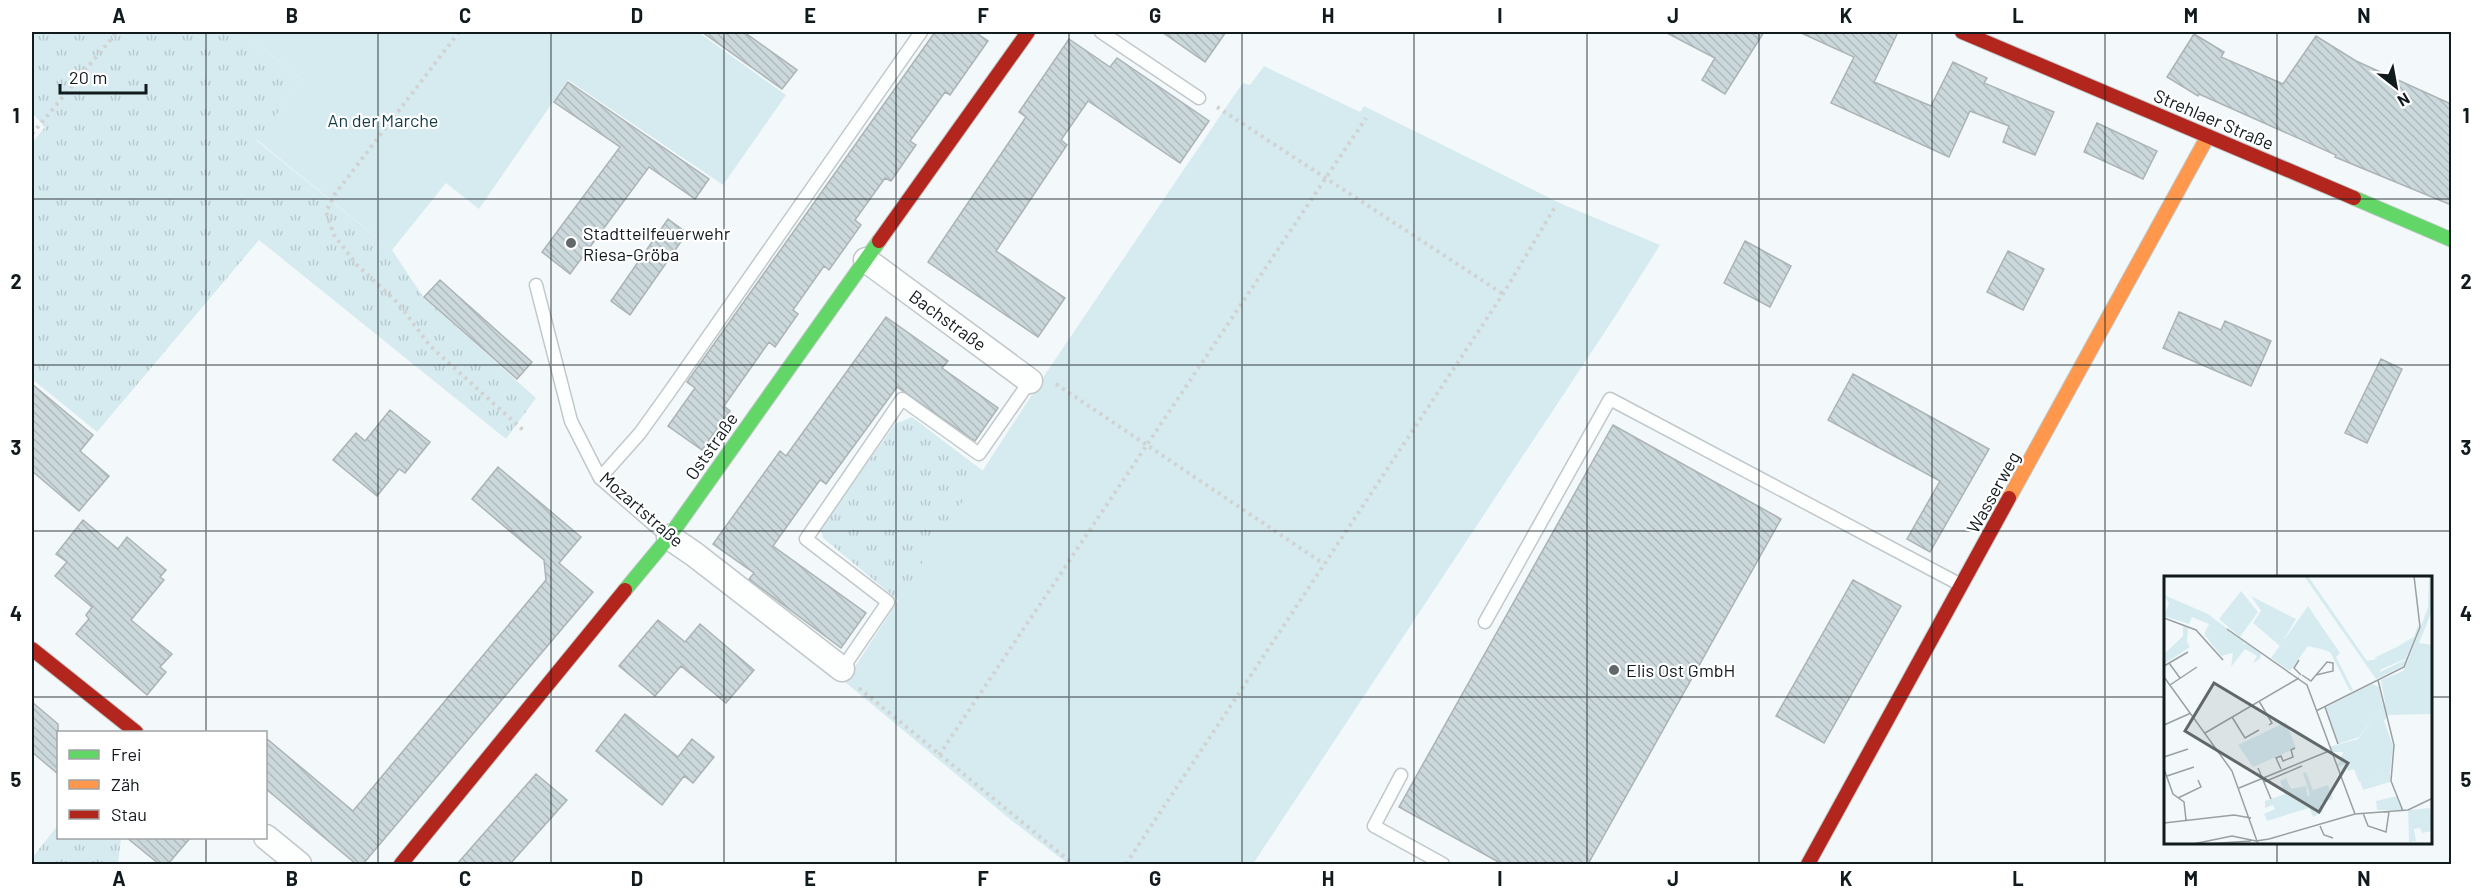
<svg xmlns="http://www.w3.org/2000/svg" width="2483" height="896" font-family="Barlow,sans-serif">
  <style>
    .grass { fill: url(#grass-tufts) }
    .green { fill: #d6ebf0 }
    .building { fill: url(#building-back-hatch); stroke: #acb3b5; stroke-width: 1.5 }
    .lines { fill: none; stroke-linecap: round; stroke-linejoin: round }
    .lane-casing { stroke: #c1c8ca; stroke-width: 15 }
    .street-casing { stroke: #c1c8ca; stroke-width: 27 }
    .fast-casing { stroke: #c1c8ca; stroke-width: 16 }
    .slow-casing { stroke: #c1c8ca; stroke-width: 16 }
    .jam-casing { stroke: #c1c8ca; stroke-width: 16 }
    .path { stroke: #d1d3d3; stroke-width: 4; stroke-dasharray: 3 4.5; stroke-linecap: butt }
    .lane { stroke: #fdfefe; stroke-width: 12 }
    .street { stroke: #fdfefe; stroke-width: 24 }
    .fast { stroke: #63d668; stroke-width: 14 }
    .slow { stroke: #ff974d; stroke-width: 14 }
    .jam { stroke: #b3261e; stroke-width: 14 }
    .grid { fill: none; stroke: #111a1d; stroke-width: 1.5; stroke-opacity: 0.55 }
    .poi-dot { fill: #60686a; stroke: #fff; stroke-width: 2 }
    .labels { text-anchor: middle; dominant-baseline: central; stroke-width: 4.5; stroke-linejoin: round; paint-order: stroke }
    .street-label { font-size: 18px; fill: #111a1d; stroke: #fff }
    .park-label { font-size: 18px; fill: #103e48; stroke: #fff }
    .poi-label { font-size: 18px; fill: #111a1d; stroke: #fff; text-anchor: start }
    .inset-road { fill: none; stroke: #99a0a2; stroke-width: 1.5 }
    .view { fill: #60686a; fill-opacity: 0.15; stroke: #60686a; stroke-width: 3 }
    .inset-edge { fill: none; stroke: #111a1d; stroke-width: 3 }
    .neatline { fill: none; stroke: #111a1d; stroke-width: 2 }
    .grid-label { font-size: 20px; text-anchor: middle; font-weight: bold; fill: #111a1d }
  </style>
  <defs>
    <pattern id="grass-tufts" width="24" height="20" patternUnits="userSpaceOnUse" patternTransform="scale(1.5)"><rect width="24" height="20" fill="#d6ebf0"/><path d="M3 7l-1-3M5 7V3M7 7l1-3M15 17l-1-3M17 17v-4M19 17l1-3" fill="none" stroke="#b7c9cd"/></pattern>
    <pattern id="building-back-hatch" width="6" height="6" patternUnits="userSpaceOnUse" patternTransform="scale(1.5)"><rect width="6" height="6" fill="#ccd9dc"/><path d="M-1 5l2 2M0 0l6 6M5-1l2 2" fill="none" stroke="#aebabc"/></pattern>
  </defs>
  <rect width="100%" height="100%" fill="#f3f9fa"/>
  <path class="grass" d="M32 32H241L303 80 257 141 392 250 424 298 536 398 506 439 259 240 97 432 32 379V143L45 127 32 113Z
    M912 417 983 471 899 601 823 538 821 528 895 424Z
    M58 825V838H121L118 864H32V858Z"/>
  <path class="green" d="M241 32H698L786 95 723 185 568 80 479 209 446 183 392 250 257 140 303 80Z
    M1264 66 1360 112 1364 106 1562 204 1660 245 1616 315 1253 864H1068L1011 820 845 682 1048 370 1237 91 1243 83 1250 85Z"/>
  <path class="building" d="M702 32H744L797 70 782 89Z
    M935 32H975L988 41 950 95 945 92 910 141 916 145 891 181 885 178 855 220 861 225 829 270 824 266 793 310 798 314 775 347 769 342 731 396 724 406 730 411 702 450 668 426 695 388 687 382Z
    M1162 32H1226L1205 62Z
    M1665 32H1764L1725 94 1702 80 1715 58Z
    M1799 32H1898L1874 82 1931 106 1953 62 1987 78 1984 83 2054 112 2035 155 2003 142 2009 126 1970 111 1949 157 1831 103 1854 57Z
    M2194 34 2224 52 2221 57 2283 84 2316 36 2356 61 2451 104V205L2335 157 2336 155 2199 94 2198 96 2167 77Z
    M1069 39 1110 67 1117 58 1209 121 1180 163 1088 101 1061 140 1067 145 996 251 1065 298 1038 337 928 262 1026 117 1019 112Z
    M568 82 709 179 695 199 649 167 570 274 542 252 620 147 554 102Z
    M2097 123 2157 151 2143 179 2084 152Z
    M668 219 687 233 630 315 611 301Z
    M1745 241 1791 266 1770 307 1724 283Z
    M2008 251 2044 269 2023 310 1987 292Z
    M440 280 532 362 517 379 424 297Z
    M2179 312 2221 330 2225 321 2271 341 2251 386 2163 348Z
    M886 317 948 361 942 368 998 408 975 441 897 387 826 484 820 480 773 546 866 613 841 648 749 579 754 573 713 544 780 451 786 456Z
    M2381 359 2402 369 2367 443 2345 433Z
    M1853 374 1989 449 1930 552 1907 539 1940 481 1828 420Z
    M32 384 93 435 80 451 109 476 79 511 32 471Z
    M390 410 430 442 405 473 399 469 377 496 333 460 356 433 365 441Z
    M1613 425 1781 519 1588 864H1502L1399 807Z
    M498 467 581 537 559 563 593 592 363 864H356L266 789V738L353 811 546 580 544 560 472 499Z
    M83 520 118 549 127 537 166 570 160 577 164 580 131 620 172 654 160 667 166 672 147 695 76 634 89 619 86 615 92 607 55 576 67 562 56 554Z
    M1853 580 1901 606 1824 743 1776 716Z
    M658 620 685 642 700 624 754 670 726 703 681 666 655 696 619 666Z
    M32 702 58 724V774L32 752Z
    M625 714 678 757 692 739 714 757 693 783 684 776 662 805 596 751Z
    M536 774 567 800 510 864H457Z
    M126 837H191L168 864H159Z"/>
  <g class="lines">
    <g class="lane-casing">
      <path id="lane" d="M1101 32 1199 98
        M536 285 571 421 600 478 667 536
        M600 478 640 433 668 394 921 32
        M1485 622 1610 399 1961 585
        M842 669 888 602 806 539 902 399 979 454 1030 381
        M1401 775 1374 826 1443 864"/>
    </g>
    <g class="street-casing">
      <path id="street" d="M866 260 1030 381
        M669 537 694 554 842 669
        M266 837 299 864"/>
    </g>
    <g class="fast-casing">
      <path id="fast" d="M2354 198 2452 240
        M625 590 669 537 879 241"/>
    </g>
    <g class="slow-casing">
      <path id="slow" d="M2009 498 2208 136"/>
    </g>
    <g class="jam-casing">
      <path id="jam" d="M1962 32 2354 198
        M879 241 1028 32
        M32 649 136 732
        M401 864 625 590
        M1808 864 2009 498"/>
    </g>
    <path class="path" d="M459 32 335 194 326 212 334 235 357 265 399 304 430 346 523 430
      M1217 107 1503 294
      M32 134 117 32
      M1056 384 1324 564
      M859 688 1073 864
      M939 755 1366 118
      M1126 864 1503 294 1555 207"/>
    <use href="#lane" class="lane"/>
    <use href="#street" class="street"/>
    <use href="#fast" class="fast"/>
    <use href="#slow" class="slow"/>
    <use href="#jam" class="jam"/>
  </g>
  <path class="grid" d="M206 32V732M378 32V864M551 32V864M724 32V864M896 32V864M1069 32V864M1242 32V864M1414 32V864M1587 32V864M1759 32V864M1932 32V864M2105 32V864M2277 32V578M32 199H2452M32 365H2452M32 531H2452M32 697H2165M2430 697H2452M206 838V864M2277 844V864"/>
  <g class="poi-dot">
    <circle cx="571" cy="243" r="6"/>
    <circle cx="1614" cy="670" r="6"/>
  </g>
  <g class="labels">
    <g class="street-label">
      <text transform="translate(2214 119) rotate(23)">Strehlaer Straße</text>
      <text transform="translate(948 320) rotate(36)">Bachstraße</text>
      <text transform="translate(711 446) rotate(-55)">Oststraße</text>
      <text transform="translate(1993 492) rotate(-61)">Wasserweg</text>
      <text transform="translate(642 509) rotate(41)">Mozartstraße</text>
    </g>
    <g class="park-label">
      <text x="383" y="120">An der Marche</text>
    </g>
    <g class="poi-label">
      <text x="583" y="233">Stadtteilfeuerwehr<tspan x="583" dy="21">Riesa-Gröba</tspan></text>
      <text x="1626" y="670">Elis Ost GmbH</text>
    </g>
  </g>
  <g transform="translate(2164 576)">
    <rect width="268" height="268" fill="#f3f9fa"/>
    <path d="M140 0H144L203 85 218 82 216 96 241 84 250 63 233 70 250 61 254 49 255 51 241 89 212 103ZM265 0H268V35L255 67 268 69V138L224 139 220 145 229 170 226 197 195 206 190 193 184 195 181 188 173 191 179 176H167L165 171 194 163 221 127 217 104 239 95 245 82 264 31ZM0 19 44 38 81 66 78 69 82 67 97 78 96 83 89 87 93 80 81 73 67 91 69 77 57 80 40 58 45 48 28 41 25 48 0 40 5 27ZM87 20 132 43 116 70 89 47 97 35ZM19 50 24 52 23 66 26 71 0 88V78L19 60ZM165 61 176 77 172 81 189 114 186 115 166 76 157 73ZM142 196 149 214 164 209 169 223 157 227 159 236 149 241 141 222 146 219 139 197Z" fill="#d6ebf0"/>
    <path d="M266 232 268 255 258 257 256 252 250 253 252 265 245 266 244 234Z" fill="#d6ebf0"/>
    <path d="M233 220 238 234H213L212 225Z" fill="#d6ebf0"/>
    <path d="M77 15 94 36 76 61 55 43ZM144 30 165 61 157 73 144 70 126 95 107 82ZM251 62 241 83 211 96 207 91 219 84 210 82ZM208 108 215 111 219 130 195 161 174 168 161 132ZM122 146 132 172 89 191 74 169ZM226 197V206L199 214 196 205ZM122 202 127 213 142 210 145 232 103 245 100 238 111 233 109 229 101 232V225L121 218 116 205Z" fill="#d6ebf0"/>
    <path class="inset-road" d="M0 42 32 54 59 84M63 53 143 109 191 238M135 84 130 92 137 99M5 87 16 102M0 90 24 76M138 99 147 105 152 99 163 86 169 87V95L152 99M0 101 68 195 94 268M214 104 230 169 227 205 239 235M6 109 33 91M95 125 108 147 105 149M161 131 174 168M152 135 240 91 256 51 250 0M68 141 81 162 95 154M0 149 27 137M41 157 135 102M0 181 24 173M94 192 107 223M0 193 9 218 20 226 22 244M117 193 112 182 117 180 119 185 129 181 127 174 131 172M3 200 30 191M100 206 138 190M75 212 165 175M14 222 37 211 34 204M199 237 204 250 222 256 225 236M0 247 70 239 87 242M156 250 160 259 169 262M29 268 68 260 92 265 105 263 191 238 244 234 269 222M41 268 87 265"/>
    <path class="view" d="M50 107 184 187 155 236 21 155Z"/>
    <rect width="268" height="268" class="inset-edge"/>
  </g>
  <rect width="2483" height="896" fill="none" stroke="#ffffff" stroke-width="66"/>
  <rect x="57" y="731" width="210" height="108" fill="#ffffff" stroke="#a0a3a5" stroke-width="1.5"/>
  <rect x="69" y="750" width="30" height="9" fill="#63d668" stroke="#a0a3a5" stroke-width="1.5"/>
  <text x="111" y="761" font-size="18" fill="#111a1d">Frei</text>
  <rect x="69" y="780" width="30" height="9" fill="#ff974d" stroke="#a0a3a5" stroke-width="1.5"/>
  <text x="111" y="791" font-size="18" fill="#111a1d">Zäh</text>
  <rect x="69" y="810" width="30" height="9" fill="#b3261e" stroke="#a0a3a5" stroke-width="1.5"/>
  <text x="111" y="821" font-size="18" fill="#111a1d">Stau</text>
  <g transform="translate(2396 87) rotate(149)" stroke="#ffffff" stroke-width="4.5" paint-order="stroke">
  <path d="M0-4.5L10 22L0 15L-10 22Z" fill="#111a1d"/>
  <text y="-9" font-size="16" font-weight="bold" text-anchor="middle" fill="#111a1d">N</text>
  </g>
  <path d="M60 84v9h86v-9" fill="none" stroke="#111a1d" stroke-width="3"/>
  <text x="69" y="84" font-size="18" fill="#111a1d" stroke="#ffffff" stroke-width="4.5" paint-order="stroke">20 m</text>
  <rect x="33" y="33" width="2417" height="830" class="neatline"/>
  <g class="grid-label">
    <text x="119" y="23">A</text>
    <text x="292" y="23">B</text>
    <text x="465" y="23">C</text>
    <text x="637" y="23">D</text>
    <text x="810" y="23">E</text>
    <text x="983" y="23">F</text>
    <text x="1155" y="23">G</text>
    <text x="1328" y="23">H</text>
    <text x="1500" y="23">I</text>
    <text x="1673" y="23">J</text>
    <text x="1846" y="23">K</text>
    <text x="2018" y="23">L</text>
    <text x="2191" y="23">M</text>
    <text x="2364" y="23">N</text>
    <text x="16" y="123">1</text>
    <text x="2466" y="123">1</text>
    <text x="16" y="289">2</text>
    <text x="2466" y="289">2</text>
    <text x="16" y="455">3</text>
    <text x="2466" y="455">3</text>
    <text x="16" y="621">4</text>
    <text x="2466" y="621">4</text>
    <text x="16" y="787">5</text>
    <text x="2466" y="787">5</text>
    <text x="119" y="886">A</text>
    <text x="292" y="886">B</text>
    <text x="465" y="886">C</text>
    <text x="637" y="886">D</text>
    <text x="810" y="886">E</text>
    <text x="983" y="886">F</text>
    <text x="1155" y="886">G</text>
    <text x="1328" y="886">H</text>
    <text x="1500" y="886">I</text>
    <text x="1673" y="886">J</text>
    <text x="1846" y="886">K</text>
    <text x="2018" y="886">L</text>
    <text x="2191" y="886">M</text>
    <text x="2364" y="886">N</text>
  </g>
</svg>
